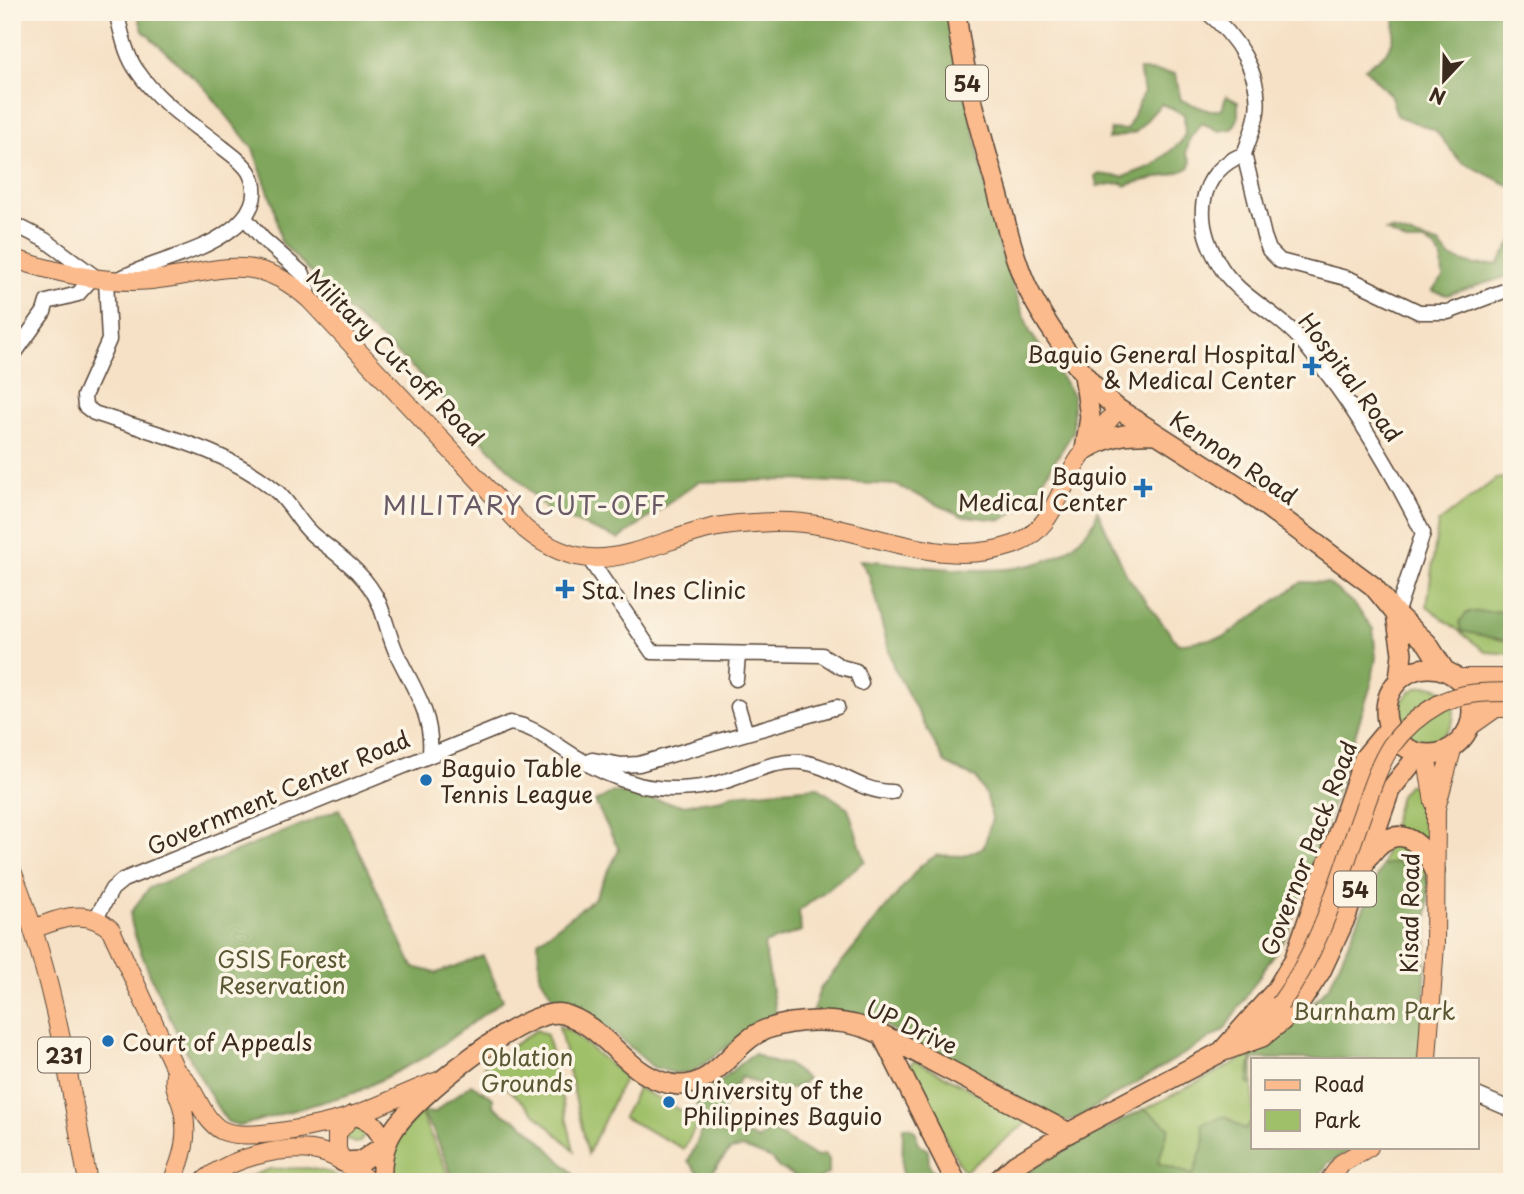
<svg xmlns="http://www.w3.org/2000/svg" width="1524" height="1194" font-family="'Playpen Sans',sans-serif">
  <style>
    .green { fill: #9fbf68; stroke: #6d7443; stroke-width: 2 }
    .forest { fill: #7fa65c; stroke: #5d683d; stroke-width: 2 }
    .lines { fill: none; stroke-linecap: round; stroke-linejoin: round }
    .minor-casing { stroke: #574537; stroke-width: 17 }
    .major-casing { stroke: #574537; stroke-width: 20 }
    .highway-casing { stroke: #574537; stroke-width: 22 }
    .minor { stroke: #fff; stroke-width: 14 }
    .major { stroke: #fbbb8c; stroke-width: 18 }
    .highway { stroke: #fbbb8c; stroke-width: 19 }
    .major-bridge-casing { stroke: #574537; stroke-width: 20; stroke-linecap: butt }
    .major-bridge { stroke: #fbbb8c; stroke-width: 18 }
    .poi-dot { fill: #1f6fb2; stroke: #fcf5e5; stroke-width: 2.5 }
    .labels { text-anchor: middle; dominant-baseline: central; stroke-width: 7; stroke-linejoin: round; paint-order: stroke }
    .shield { fill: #fcf5e5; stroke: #75675a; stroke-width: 2 }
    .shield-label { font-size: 21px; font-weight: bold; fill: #3b2a1e }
    .poi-label { font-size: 23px; fill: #3b2a1e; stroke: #fcf5e5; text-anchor: start }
    .street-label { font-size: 23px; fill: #3b2a1e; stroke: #fcf5e5 }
    .park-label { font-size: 23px; fill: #595734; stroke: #fcf5e5 }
    .quarter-label { font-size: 26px; letter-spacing: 2px; fill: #695967; stroke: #fcf5e5 }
  </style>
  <rect width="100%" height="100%" fill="#fcf5e5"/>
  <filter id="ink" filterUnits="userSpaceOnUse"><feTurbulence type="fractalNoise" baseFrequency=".0143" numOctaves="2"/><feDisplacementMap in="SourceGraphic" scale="14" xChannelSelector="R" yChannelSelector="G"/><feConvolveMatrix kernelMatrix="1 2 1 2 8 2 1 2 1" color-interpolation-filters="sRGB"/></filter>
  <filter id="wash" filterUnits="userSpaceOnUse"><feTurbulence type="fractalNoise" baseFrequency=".00686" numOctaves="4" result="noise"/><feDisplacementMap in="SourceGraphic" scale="28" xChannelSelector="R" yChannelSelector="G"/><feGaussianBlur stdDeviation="1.57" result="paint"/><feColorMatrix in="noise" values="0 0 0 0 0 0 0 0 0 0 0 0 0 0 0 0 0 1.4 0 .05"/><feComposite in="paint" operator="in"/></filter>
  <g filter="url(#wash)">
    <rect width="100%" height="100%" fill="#f6e1c6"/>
    <path class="green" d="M1512 477V654L1486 652 1427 606 1438 523 1496 479Z
      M1400 713a27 27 0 1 1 54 0a27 27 0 1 1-54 0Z
      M1421 784 1430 794 1422 1059H1253V1147L1352 1150 1328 1163 1314 1182H1016L1041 1163 1252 1054 1307 1010 1330 985 1358 924 1382 866 1400 795 1408 785Z
      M559 1026 571 1032 625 1077 588 1154Z
      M536 1030 547 1035 574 1150 484 1066Z
      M915 1060 1029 1121 964 1172 906 1068Z
      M638 1088 699 1120 684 1149 623 1117Z
      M420 1112 452 1182H390C388 1147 398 1137 420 1112Z
      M354 1119 366 1131 360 1142 354 1143 343 1137Z
      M308 1168 332 1173 347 1182H235L270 1169Z"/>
    <path class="forest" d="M137 12H949L998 244 1030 332 1073 395V432L1030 501 1002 520 962 516 896 485 791 480 698 482 619 539 549 512 425 379 337 300 281 242 273 204 253 149 204 87 143 31Z
      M1394 12H1512V187L1460 161 1435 130 1397 116 1391 96 1365 68C1391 52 1397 44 1394 12Z
      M1139 70 1175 74 1181 100 1207 110H1222L1226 96 1238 102V119L1232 129 1219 131 1202 123 1190 138 1186 154 1191 160 1190 167C1172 178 1146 178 1125 186L1122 183 1097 186 1095 176 1098 174 1123 177 1152 166 1180 143 1185 134 1184 114 1161 104 1136 132 1108 139 1111 129 1127 130 1144 92Z
      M1392 230 1439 244 1449 257 1474 265 1498 264 1512 241V275L1447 295 1432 291 1443 278 1442 260 1436 248 1425 242H1407L1386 231Z
      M1097 509 1126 574 1178 644 1224 637 1302 582 1328 583 1354 604 1373 629 1376 657 1371 685 1329 816 1288 933 1224 1030 1077 1118 1059 1125 878 1022 813 1010 820 989 920 866 937 855 964 856 984 847 992 818 987 797 976 778 945 763 893 666 869 575 860 560C922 564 1032 589 1079 540 1089 529 1096 524 1097 509Z
      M1512 611V642L1461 631 1459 622 1468 612Z
      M817 787 848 808 865 861 799 911 801 931 764 944 777 1021 732 1043 693 1072 674 1073 653 1067 612 1031 554 999 540 976 538 941 594 899 619 850 595 802 613 792 683 805 722 799 732 794Z
      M339 809 413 967 437 973 483 956 503 1000 427 1056 357 1092 240 1126 228 1122C209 1102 124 933 131 912L149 888Z
      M1395 862 1410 867 1429 880 1422 1059H1253V1086L1248 1083 1252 1054 1307 1010 1330 985 1382 866Z
      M754 1054 775 1063 787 1064 807 1079C789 1100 762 1084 741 1077L717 1120 758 1140 766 1131H773L817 1157 824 1154 829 1160V1173L813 1182H806L779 1168 770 1158 743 1148 730 1150 712 1172 701 1177 688 1161C699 1140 707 1126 696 1104 712 1091 739 1061 754 1054Z
      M471 1084 493 1098V1105C502 1116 514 1116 525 1126 543 1142 561 1161 577 1178L576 1182 454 1180 433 1130 420 1112 435 1113C446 1100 459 1096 471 1084Z
      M1144 1109 1169 1127 1158 1163 1193 1175 1205 1140 1202 1124 1225 1116 1245 1130 1253 1119V1147H1356L1328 1163 1314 1182H1016L1041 1163Z
      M903 1127H909L916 1132 918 1144 928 1150 929 1165 941 1182H906L902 1179Z"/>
  </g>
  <g filter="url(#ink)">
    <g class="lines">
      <g class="minor-casing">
        <path id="minor" d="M116 12C122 33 125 55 138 72 158 102 193 124 222 147 231 154 243 162 249 172 262 196 249 217 229 231 197 255 152 261 117 280
          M1207 12C1235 35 1262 73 1257 112 1255 126 1249 140 1244 154 1195 174 1194 222 1219 264 1237 296 1277 312 1301 340 1350 399 1389 465 1423 533L1396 614
          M1244 154 1264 236 1269 250 1280 261 1350 279 1419 312H1448L1512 288
          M245 218 263 239 303 274 310 300
          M12 223 45 240 94 276 78 294 47 302 44 312 12 357
          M106 280 109 340 84 396 85 406 94 413C155 434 225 448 275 490 290 502 298 522 313 535 337 555 366 573 379 603 386 620 389 637 397 654 413 688 433 714 430 753
          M590 560 652 652 822 655 841 667 856 671 861 683
          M736 679 738 656
          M738 707 746 733
          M592 760 621 765 639 764 837 707
          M96 918 112 889 123 880 510 723C535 726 555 745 576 757 595 769 618 779 639 785 664 791 695 790 719 783 745 776 774 759 802 762 834 766 858 792 892 792
          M1477 1095 1512 1110"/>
      </g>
      <g class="major-casing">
        <path id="major" d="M12 258C50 271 93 281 133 281 204 281 246 241 310 300L525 529C590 583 634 549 704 530 724 524 751 523 772 522 854 518 930 573 1013 545 1050 532 1058 494 1076 464 1088 444 1104 426 1118 409
          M1457 678H1512
          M1483 681 1477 690 1478 699 1496 708
          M1469 727 1496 708H1512
          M1426 754 1434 802
          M12 871C52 969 69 1078 88 1182
          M33 929C61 918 87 907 111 930L176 1071C196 1086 200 1118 221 1130 245 1143 325 1125 352 1116 382 1106 411 1090 441 1080
          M1238 1040 1280 1004
          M1427 1059 1435 944 1436 808 1453 746
          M343 1162 337 1150V1133L352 1116
          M172 1182C183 1157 189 1136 183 1110 180 1096 171 1085 176 1071
          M203 1182C228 1159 278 1146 312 1150 334 1153 353 1167 369 1182
          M1328 1182 1342 1163 1369 1147"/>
      </g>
      <g class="highway-casing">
        <path id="highway" d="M956 12C963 75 981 133 998 194 1007 227 1015 264 1031 295 1049 329 1088 386 1118 409L1240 487 1373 586 1396 614 1427 643 1445 671
          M1084 375 1090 417 1085 450
          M1085 450C1110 435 1127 433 1155 434
          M1396 614 1402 653 1399 680
          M1386 711a43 43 0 1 1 86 0a43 43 0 1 1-86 0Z
          M1370 855C1395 821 1421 838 1435 871
          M882 1035 956 1182
          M1222 1051 1276 990 1294 960 1364 758 1389 728
          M343 1162 361 1161 386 1144C378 1129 370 1116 352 1116
          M382 1182C381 1163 383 1147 393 1131 412 1099 526 1005 563 1014 608 1026 630 1083 679 1085 718 1086 733 1041 767 1029 796 1019 836 1018 866 1028 889 1036 911 1050 932 1061 978 1085 1023 1109 1069 1133
          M996 1182 1015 1165 1057 1139 1221 1052 1262 1037 1282 1021 1300 1003 1321 971 1346 917 1390 790 1420 753"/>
      </g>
      <use href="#minor" class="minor"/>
      <use href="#major" class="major"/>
      <use href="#highway" class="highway"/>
      <g class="major-bridge-casing">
        <path id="major-bridge" d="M1280 1004C1320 950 1338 883 1360 820 1369 796 1377 768 1391 746 1403 730 1421 714 1439 704 1461 692 1487 692 1512 692"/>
      </g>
      <use href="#major-bridge" class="major-bridge"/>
    </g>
  </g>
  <g class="poi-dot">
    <path d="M1308.5 355.5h7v7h7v7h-7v7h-7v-7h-7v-7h7z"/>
    <path d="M1139.5 477.5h7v7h7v7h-7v7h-7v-7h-7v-7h7z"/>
    <path d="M561.5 578.5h7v7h7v7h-7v7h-7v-7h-7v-7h7z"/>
    <circle cx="426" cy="780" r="7"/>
    <circle cx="108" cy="1041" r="7"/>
    <circle cx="669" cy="1102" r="7"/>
  </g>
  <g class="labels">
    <g class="shield">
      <rect x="946" y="65.5" width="42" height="35" rx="5"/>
      <rect x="1334" y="871.5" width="42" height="35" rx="5"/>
      <rect x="38" y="1037.5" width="52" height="35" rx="5"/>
    </g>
    <g class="shield-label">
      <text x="967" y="83">54</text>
      <text x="1355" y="889">54</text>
      <text x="64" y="1055">231</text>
    </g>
    <g class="poi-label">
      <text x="1296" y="353" text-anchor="end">Baguio General Hospital<tspan x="1296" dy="26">&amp; Medical Center</tspan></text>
      <text x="1127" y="475" text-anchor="end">Baguio<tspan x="1127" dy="26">Medical Center</tspan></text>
      <text x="581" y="589">Sta. Ines Clinic</text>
      <text x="440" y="767">Baguio Table<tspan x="440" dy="26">Tennis League</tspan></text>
      <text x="122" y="1041">Court of Appeals</text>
      <text x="683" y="1089">University of the<tspan x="683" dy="26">Philippines Baguio</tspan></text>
    </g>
    <g class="street-label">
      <text transform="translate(396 357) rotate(45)">Military Cut-off Road</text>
      <text transform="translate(1351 377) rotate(53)">Hospital Road</text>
      <text transform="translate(1234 457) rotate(34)">Kennon Road</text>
      <text transform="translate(278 792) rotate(-23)">Government Center Road</text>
      <text transform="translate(1308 848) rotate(-69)">Governor Pack Road</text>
      <text transform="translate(1409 913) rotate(-89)">Kisad Road</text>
      <text transform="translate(912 1026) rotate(25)">UP Drive</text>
    </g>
    <g class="park-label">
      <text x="282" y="958">GSIS Forest<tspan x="282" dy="26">Reservation</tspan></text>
      <text x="1374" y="1010">Burnham Park</text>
      <text x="527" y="1056">Oblation<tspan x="527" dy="26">Grounds</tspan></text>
    </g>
    <g class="quarter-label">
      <text x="525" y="504">MILITARY CUT-OFF</text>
    </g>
  </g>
  <rect width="1524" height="1194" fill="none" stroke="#fcf5e5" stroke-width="42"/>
  <rect x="1251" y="1058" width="228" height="91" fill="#fcf5e5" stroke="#afa495" stroke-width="2"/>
  <rect x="1265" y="1080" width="35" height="10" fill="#fbbb8c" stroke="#afa495" stroke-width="2"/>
  <text x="1314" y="1092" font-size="21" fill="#3b2a1e">Road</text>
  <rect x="1265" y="1110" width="35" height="21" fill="#9fbf68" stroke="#afa495" stroke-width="2"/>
  <text x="1314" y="1128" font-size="21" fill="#3b2a1e">Park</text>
  <g transform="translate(1444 80) rotate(202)" stroke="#fcf5e5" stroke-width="5" paint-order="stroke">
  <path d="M0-5L12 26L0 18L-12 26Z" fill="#3b2a1e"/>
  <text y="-10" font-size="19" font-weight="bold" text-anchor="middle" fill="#3b2a1e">N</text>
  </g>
</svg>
